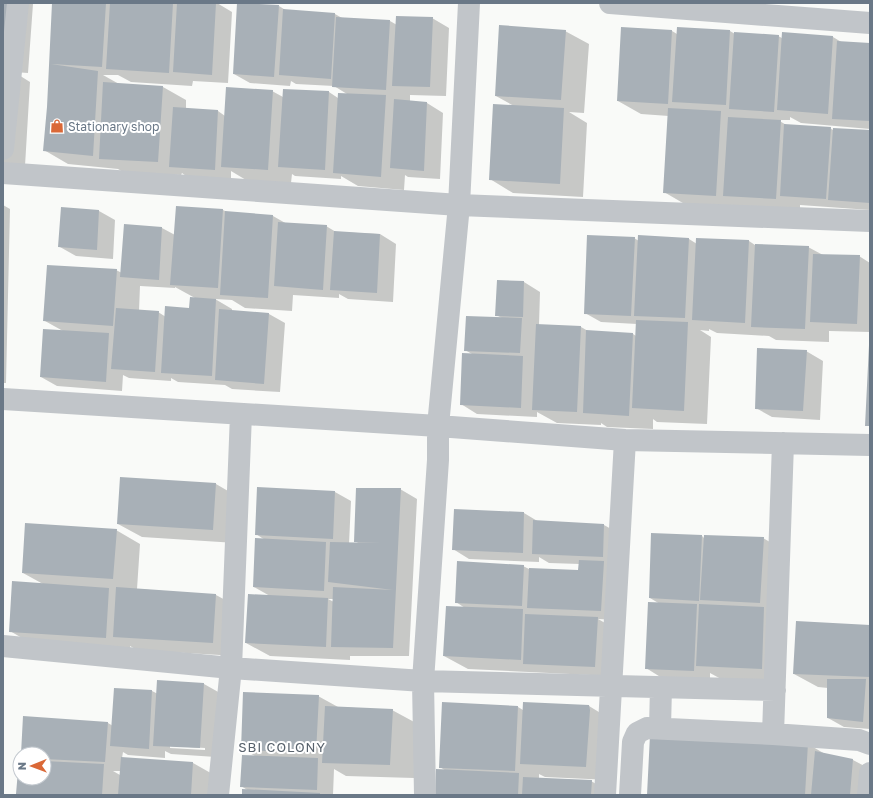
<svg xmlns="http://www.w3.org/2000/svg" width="873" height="798" font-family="'Golos Text',sans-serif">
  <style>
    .shadow { fill: #0003; fill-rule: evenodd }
    .building { fill: #a8b0b7 }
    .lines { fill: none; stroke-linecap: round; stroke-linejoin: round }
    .street { stroke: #c1c5c9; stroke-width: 22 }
    .labels { text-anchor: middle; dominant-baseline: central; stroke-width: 4; stroke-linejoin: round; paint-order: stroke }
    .poi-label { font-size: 12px; fill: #6a7887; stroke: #fff; text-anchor: start }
    .neighbourhood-label { font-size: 13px; letter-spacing: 1px; fill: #58626c; stroke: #fff }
  </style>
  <rect width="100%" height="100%" fill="#f9faf8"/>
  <path class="shadow" d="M3 3 33 4 28 73 14 72 30 82 25 166 3 165Z
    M53 3H109L111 4V3H217L232 12 228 83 193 81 192 86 131 82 118 75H103L119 84 163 87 186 100V109L218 111 225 116 272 91 283 97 329 92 338 98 347 94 334 86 296 84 291 81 290 86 250 83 234 74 279 6 287 11 335 14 342 18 390 21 397 25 432 18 449 28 446 96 410 95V102L427 103 443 113 440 179 408 177 405 175 404 190 358 186 341 176V179L295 176 292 174 291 183 246 180 231 171V179L186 176 182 173 181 175 123 172 118 169 68 164 44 150 48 107Z
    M622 28 672 31 677 34 678 28 730 31 735 34 778 36 782 38 833 37 843 43 870 44V129L801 123 790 117V120H778L788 126 830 128 833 130 870 131V210L800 205V213L748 209 740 205 739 209 688 206 664 192 669 116 641 114 618 101Z
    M565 31 589 44 584 113 569 112 587 123 583 197 513 193 490 179 514 106 496 96Z
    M3 205 10 209 6 383H3Z
    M62 208 99 211 115 220 113 259 76 256 60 247Z
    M223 210 227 212 273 216 287 224 326 226 336 232 380 234 396 244 393 302 348 299 339 294V298L293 295 292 311 245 308 232 300 215 299 232 309V311L269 314 285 323 280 392 232 389 225 385 178 382 171 378V381L129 378 123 375 122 391 57 386 41 377 63 331 45 321 116 270 122 273 125 225 162 228 175 235ZM140 286 175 288V287L195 298 190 309 166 317 158 312 139 311Z
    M634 238 639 241 689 239 697 244 749 241 755 245 808 247 823 255 859 256 870 263V332L829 331V342L776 340 769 336 717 333 709 329V331L700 330 711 337 707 424 657 422 653 419V429L607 427 601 423V425L557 423 537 412V417L477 414 461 404 472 354 465 350 502 318 496 315 498 281 524 282 540 292 539 325 581 327 588 331 633 334 636 336 637 324 601 322 585 313Z
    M806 351 823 361 820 420 772 417 756 408Z
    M121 478 216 484 240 498 236 543 142 537 118 524Z
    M400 489 417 499 409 656H350V660L270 656 246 643 270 596 254 587 265 540 256 534 335 492 351 501 349 544H360L355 541ZM328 599H334V602Z
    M524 513 539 522 604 525 620 534 617 620 598 619 614 628 611 676 468 669 444 656 465 608 456 602 523 566 529 569 579 571 580 564 549 563 539 557V562L469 559 453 549Z
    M116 530 140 544 137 589 216 595 240 608 236 656 137 650 130 646V651L34 645 10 631 43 584 23 573Z
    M702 536 704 538H763L787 552 785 682 721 679 710 673V680L662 678 646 668 660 604 650 598Z
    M870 626V729L844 727 828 718V688L818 687 794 674Z
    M204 684 220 693 216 757 171 754 165 751V758L128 755 123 752 122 758 193 763 216 776 215 795H20L17 793 20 760V778H44V754H22L108 723 113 726 115 689 152 691 158 694ZM170 746 205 748V750L170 748ZM113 771H121L120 775Z
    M318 696 338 707 392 710 416 723 414 778 346 776 334 769 333 795H243L249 791 241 786 255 756 242 749Z
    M589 706 612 720 610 780 545 777 539 774V779L591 781 608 791 607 795H436L446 771 440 767 518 707 523 710Z
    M808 744 825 754 853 760 870 769V795H648Z"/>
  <path class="building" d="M3 3H8L3 60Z
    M52 3H106L102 67 51 64 98 71 93 156 43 151 47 107Z
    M110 3H173L169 73 106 69Z
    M177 3H216L212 75 173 72Z
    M237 3 279 5 274 77 233 74Z
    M283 9 335 13 331 79 279 75Z
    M396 16 433 17 430 87 392 86Z
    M336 17 390 20 386 90 332 87Z
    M499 25 566 30 561 100 495 96Z
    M621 27 672 30 668 104 617 101Z
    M677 27 730 30 726 105 672 102Z
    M734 32 779 35 774 112 729 109Z
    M782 32 833 36 828 114 777 110Z
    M837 41 870 43V121L832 119Z
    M103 82 163 86 158 162 99 159Z
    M226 87 273 90 268 170 221 167Z
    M283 89 329 91 325 170 278 167Z
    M338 93 386 95 381 177 333 173Z
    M394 99 427 102 424 171 390 168Z
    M493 104 564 108 560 184 489 180Z
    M173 107 218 110 215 170 169 167Z
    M668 108 721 111 716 196 663 193Z
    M728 117 781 120 776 199 723 196Z
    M784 124 831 127 826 199 780 196Z
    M833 128 870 130V203L828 200Z
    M176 206 223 209 218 288 170 285Z
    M61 207 99 210 97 250 58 247Z
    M225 211 273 215 268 298 220 295Z
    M278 222 327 225 323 290 274 286Z
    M124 224 162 227 159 280 120 277Z
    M334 231 380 234 377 293 330 290Z
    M587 235 635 237 631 316 584 314Z
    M638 235 689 238 685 318 634 316Z
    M696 238 749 240 745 323 692 320Z
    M755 244 809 246 805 329 751 327Z
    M813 254 860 255 857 324 810 322Z
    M47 265 117 269 113 326 43 321Z
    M497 280 524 281 523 317 495 316Z
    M190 297 216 299 212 376 161 373 165 306 189 308Z
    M116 308 159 311 155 372 111 369Z
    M219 309 269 313 264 384 215 380Z
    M466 316 522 318 520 353 464 351Z
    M636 320 688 322 684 411 632 408Z
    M536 324 581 326 577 412 532 410Z
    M43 329 109 333 106 382 40 377Z
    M586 330 633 333 629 416 583 413Z
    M869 345H870V426H865Z
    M757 348 807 350 803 411 755 409Z
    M462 353 523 356 521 408 460 405Z
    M120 477 216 483 213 530 117 524Z
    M257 487 335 491 333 539 255 535Z
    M356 488H401L393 648 331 647 333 587 393 590 328 582 330 542 381 543 354 542Z
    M454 509 524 512 523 553 452 550Z
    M533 520 604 524 603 557 532 554Z
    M25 523 117 529 113 579 22 573Z
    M651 533 702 535 699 601 649 598Z
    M704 535 764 537 760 603 700 600Z
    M255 538 326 542 324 591 253 587Z
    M579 560 604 561 601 611 527 608 529 568 578 570Z
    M457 561 524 565 522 606 455 603Z
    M12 581 109 588 106 638 9 632Z
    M116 587 216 594 213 643 113 637Z
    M248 594 328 598 326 647 245 643Z
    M648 602 697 604 694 671 645 669Z
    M699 604 764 607 762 669 696 666Z
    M446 606 523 609 521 660 443 656Z
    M525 614 598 617 595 667 523 664Z
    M796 621 870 625V677L793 674Z
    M827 679H866L863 722 827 718Z
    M157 680 204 683 200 748 153 746Z
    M114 688 152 690 149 749 110 746Z
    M243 692 319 695 316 753 241 750Z
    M442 702 518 706 515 771 439 768Z
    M523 702 589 705 590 710 586 767 520 764Z
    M325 706 393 709 390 765 322 763Z
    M23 716 108 722 105 762 44 759V754H21Z
    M650 735 808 743 805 795H647Z
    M815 751 853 759 850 795H811Z
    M242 755 318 758 317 790 240 787Z
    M121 757 193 762 191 795H118Z
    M19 759H20V778H44V761L104 764 102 795 16 794Z
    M436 769 519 773 518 795H435Z
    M523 777 592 780 591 795H522Z
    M242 789 320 793V795H242Z"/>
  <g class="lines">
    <path class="street" d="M610 3 870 23
      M3 149 18 3
      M3 173 459 205 870 221
      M3 399 438 426 625 440 870 445
      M3 646 231 668 423 681 775 690
      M660 728 661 687
      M773 734 783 443
      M218 795 231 668 241 414
      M425 795 423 681 438 460V426L459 205 469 3
      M605 795 625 440
      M630 795 633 742 637 733 647 728 773 734 859 740 870 744
      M868 795 870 773"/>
  </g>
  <defs>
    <g id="shop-bare" transform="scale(1.08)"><path d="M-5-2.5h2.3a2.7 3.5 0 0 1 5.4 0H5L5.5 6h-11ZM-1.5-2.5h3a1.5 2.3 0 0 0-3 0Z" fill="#da6837" stroke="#fff" stroke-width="2.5" paint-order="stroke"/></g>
  </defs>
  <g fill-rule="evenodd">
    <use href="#shop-bare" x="57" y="126"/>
  </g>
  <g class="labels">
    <g class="poi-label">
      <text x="68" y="126">Stationary shop</text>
    </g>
    <g class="neighbourhood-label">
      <text x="282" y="747">SBI COLONY</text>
    </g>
  </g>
  <rect width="873" height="798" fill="none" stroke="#6a7887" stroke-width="8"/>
  <g transform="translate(32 766) rotate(269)"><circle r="19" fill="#ffffff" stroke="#c3c9cf"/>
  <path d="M0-3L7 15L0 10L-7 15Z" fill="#da6837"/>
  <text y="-6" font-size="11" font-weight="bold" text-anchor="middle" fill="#6a7887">N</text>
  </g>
</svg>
